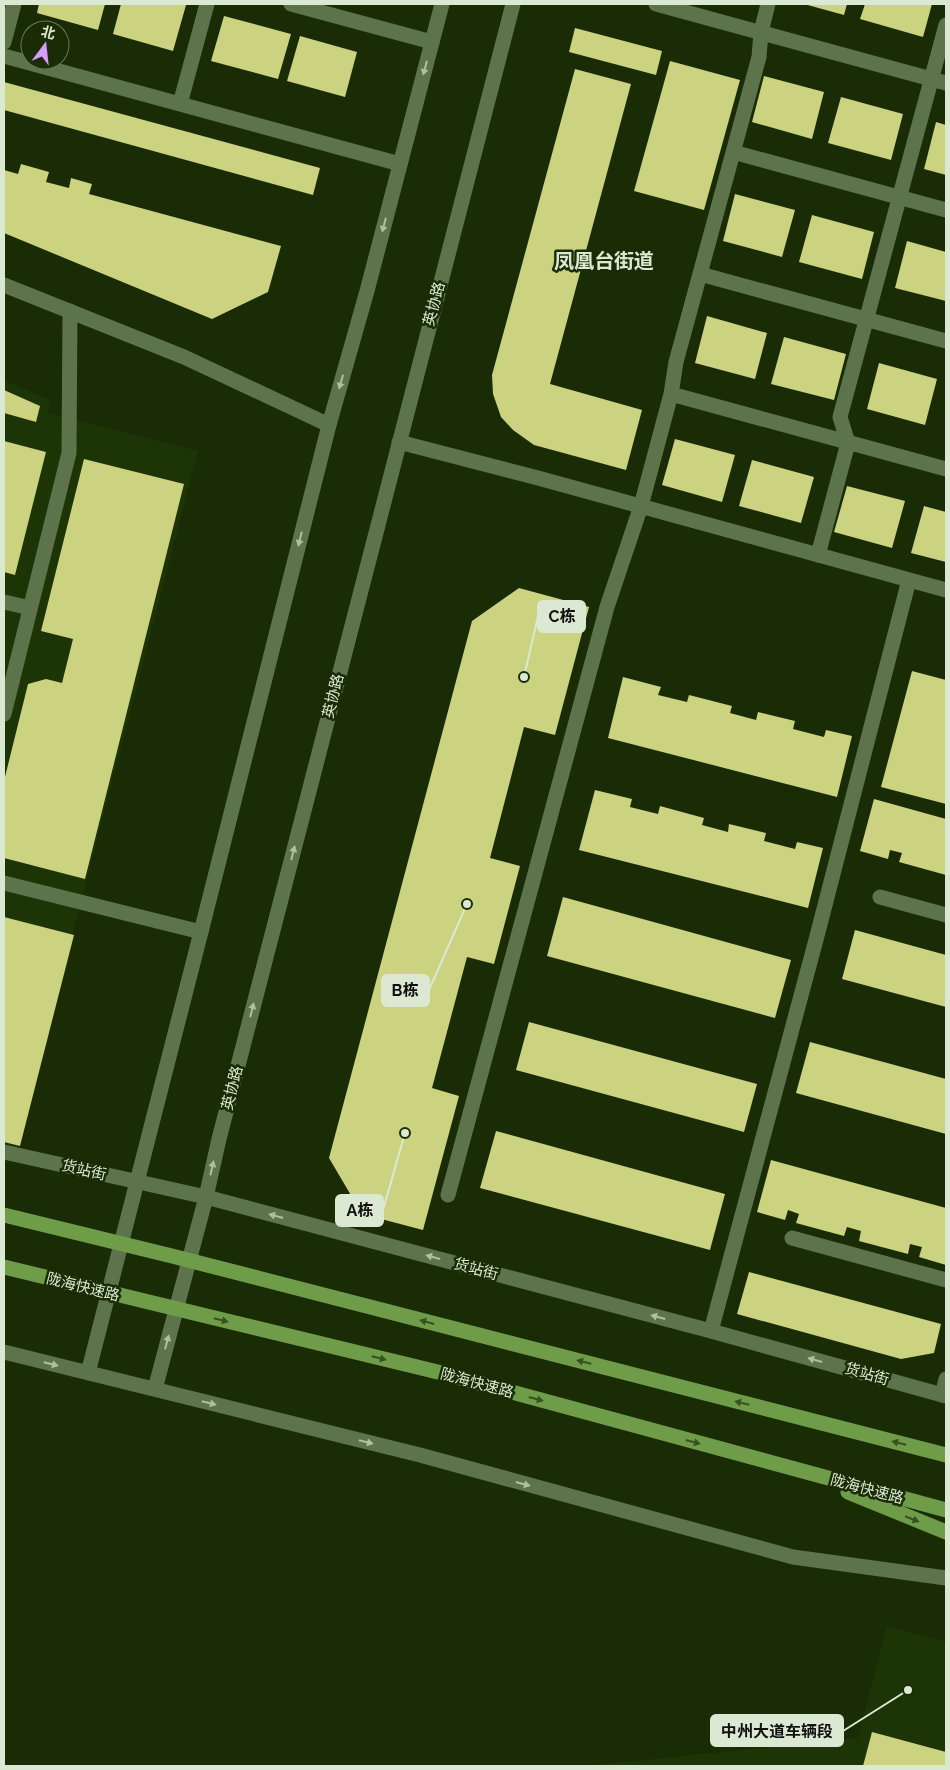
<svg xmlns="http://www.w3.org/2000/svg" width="950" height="1770" font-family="Raleway,'Noto Sans SC',sans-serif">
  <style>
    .built { fill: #1d3506 }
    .building { fill: #cbd280 }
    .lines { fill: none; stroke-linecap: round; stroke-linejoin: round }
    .service { stroke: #5c734c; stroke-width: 15 }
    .minor { stroke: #5c734c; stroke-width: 15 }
    .tertiary { stroke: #5c734c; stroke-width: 15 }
    .trunk { stroke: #6e9c48; stroke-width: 15 }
    .oneway { fill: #afbfa3 }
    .oneway2 { fill: #37531d }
    .labels { text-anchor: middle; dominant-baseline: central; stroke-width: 5; stroke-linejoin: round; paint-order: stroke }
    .street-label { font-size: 15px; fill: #dbe8d2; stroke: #192c06 }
    .district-label { font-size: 20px; font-weight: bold; fill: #dbe8d2; stroke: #192c06 }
    .leader { fill: none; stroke: #dbe8d2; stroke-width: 2 }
    .callout-dot { fill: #dbe8d2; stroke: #192c06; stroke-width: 2 }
    .callout { fill: #dbe8d2; stroke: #dbe8d2; stroke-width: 2 }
    .callout-label { font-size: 16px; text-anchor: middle; font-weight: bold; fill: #111 }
  </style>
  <rect width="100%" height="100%" fill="#192c06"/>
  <path class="built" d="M4 380 50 400 47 413 198 451 16 1151 4 1148Z
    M887 1626 946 1642V1766H585L858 1738Z"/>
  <path class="building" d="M39 4H105L98 30 37 13Z
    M121 4H180L186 5 173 51 113 34Z
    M804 4H847L844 15Z
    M865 4H932L923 37 860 19Z
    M224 16 291 34 278 79 211 61Z
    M575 28 662 51 656 75 569 52Z
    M300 36 357 52 345 97 287 81Z
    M670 61 740 80 704 210 634 191Z
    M575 69 631 84 550 384 642 410 626 470 534 445 513 430 501 417 493 394 492 375Z
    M764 76 824 92 812 139 752 122Z
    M4 82 320 168 313 195 4 110Z
    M841 97 903 114 891 160 828 143Z
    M936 122 946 125V175L924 169Z
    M21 164 49 172 46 182 69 188 71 178 92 184 89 194 281 246 268 292 212 319 4 233V170L18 174Z
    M735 194 795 210 782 257 723 241Z
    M812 215 874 232 862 279 799 262Z
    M907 241 946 252V301L895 288Z
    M707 316 767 333 755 379 695 363Z
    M784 337 846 354 834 400 771 384Z
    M879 363 937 379 925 425 867 409Z
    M4 390 40 406 36 422 4 413Z
    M675 439 735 455 722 502 662 485Z
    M4 441 46 452 15 575 4 572Z
    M84 459 184 484 85 879 4 858V781L28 684 46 679 62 683 73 639 41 631Z
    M752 460 814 477 801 523 739 506Z
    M847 486 905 501 892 548 834 532Z
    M924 506 946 512V562L911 553Z
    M519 588 589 607 555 735 524 727 490 858 520 866 494 964 467 957 432 1088 459 1096 423 1230 362 1214 329 1158 472 621Z
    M912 671 946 680V804L881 787Z
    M623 677 661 687 658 695 687 702 689 695 732 706 730 713 756 720 758 712 795 721 793 729 824 737 826 730 852 736 837 797 608 738Z
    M595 790 632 799 630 807 658 814 660 806 704 818 702 825 728 832 729 824 766 833 764 841 795 849 797 842 823 848 808 908 579 850Z
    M874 799 946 819V875L899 862 902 853 890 850 888 859 860 851Z
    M563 897 791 960 775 1018 547 956Z
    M4 917 74 935 20 1146 4 1142Z
    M855 930 946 955V1007L842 979Z
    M529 1022 757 1084 744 1132 516 1070Z
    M810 1042 946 1079V1134L796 1093Z
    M496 1131 725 1194 710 1250 480 1188Z
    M771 1160 946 1208V1265L919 1257 922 1247 910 1244 908 1254 859 1241 861 1231 847 1227 844 1236 796 1223 799 1214 788 1210 785 1220 757 1212Z
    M749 1272 941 1324 934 1353 901 1359 737 1314Z
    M872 1732 946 1752V1766H863Z"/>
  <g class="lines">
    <path class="service" d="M291 4 432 42
      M656 4 946 83
      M4 42 14 4
      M4 56 400 164
      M180 104 207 4
      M733 152 946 210
      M700 274 946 341
      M671 394 946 469
      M818 555 848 443 840 417 946 25
      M4 602 30 608
      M4 714 69 453 70 311
      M4 883 201 932
      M880 897 946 915
      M448 1195 607 607 641 506 671 394 676 362 759 57 761 32 768 4
      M792 1238 946 1280"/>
    <path class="minor" d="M4 285 184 357 329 425
      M399 442 538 478 946 590
      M711 1331 817 936 909 580
      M942 1395 946 1379"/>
    <path class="tertiary" d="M4 1152 206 1197 711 1331 946 1396
      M4 1352 420 1455 793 1557 946 1578
      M88 1373 201 932 329 425 367 291 442 4
      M155 1389 206 1197 219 1139 513 4"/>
    <path class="trunk" d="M4 1215 172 1256 946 1455
      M4 1267 442 1373 946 1510
      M848 1492 946 1532"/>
  </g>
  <defs><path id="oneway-solid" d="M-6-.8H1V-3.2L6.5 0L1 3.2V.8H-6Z" transform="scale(1.25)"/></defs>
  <g class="oneway">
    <use href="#oneway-solid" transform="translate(425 68) rotate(105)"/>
    <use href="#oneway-solid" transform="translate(384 225) rotate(105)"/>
    <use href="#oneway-solid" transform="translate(341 382) rotate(106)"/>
    <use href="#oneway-solid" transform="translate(300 539) rotate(104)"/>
    <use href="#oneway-solid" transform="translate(293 853) rotate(-76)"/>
    <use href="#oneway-solid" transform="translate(252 1010) rotate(-76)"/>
    <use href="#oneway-solid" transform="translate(212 1168) rotate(-77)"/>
    <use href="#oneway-solid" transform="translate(276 1216) rotate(-165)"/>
    <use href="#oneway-solid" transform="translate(433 1257) rotate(-165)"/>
    <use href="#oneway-solid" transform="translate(658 1317) rotate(-165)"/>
    <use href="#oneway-solid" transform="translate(167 1342) rotate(-75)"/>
    <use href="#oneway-solid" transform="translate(815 1360) rotate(-164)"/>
    <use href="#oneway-solid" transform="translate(51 1364) rotate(14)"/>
    <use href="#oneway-solid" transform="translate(209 1403) rotate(14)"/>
    <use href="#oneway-solid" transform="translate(366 1442) rotate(14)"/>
    <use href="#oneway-solid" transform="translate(523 1484) rotate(15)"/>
  </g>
  <g class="oneway2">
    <use href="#oneway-solid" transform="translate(221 1320) rotate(14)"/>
    <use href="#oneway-solid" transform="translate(427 1322) rotate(-165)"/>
    <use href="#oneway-solid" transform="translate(379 1358) rotate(14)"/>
    <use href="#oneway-solid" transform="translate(584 1362) rotate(-166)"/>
    <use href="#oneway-solid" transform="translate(536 1399) rotate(15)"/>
    <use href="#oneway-solid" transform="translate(742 1403) rotate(-166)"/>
    <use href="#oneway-solid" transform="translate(693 1442) rotate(15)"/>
    <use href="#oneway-solid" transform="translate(899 1443) rotate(-166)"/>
    <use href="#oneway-solid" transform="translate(912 1519) rotate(22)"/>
  </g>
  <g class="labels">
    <g class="street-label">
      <text transform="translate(434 304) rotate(-75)">英协路</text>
      <text transform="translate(333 696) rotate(-76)">英协路</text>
      <text transform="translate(232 1088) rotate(-76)">英协路</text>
      <text transform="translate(84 1170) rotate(13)">货站街</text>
      <text transform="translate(476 1269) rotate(15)">货站街</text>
      <text transform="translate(83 1287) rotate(14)">陇海快速路</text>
      <text transform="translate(867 1374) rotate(16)">货站街</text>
      <text transform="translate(477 1383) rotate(15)">陇海快速路</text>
      <text transform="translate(867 1489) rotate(15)">陇海快速路</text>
    </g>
    <g class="district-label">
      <text x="604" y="261">凤凰台街道</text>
    </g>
  </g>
  <path class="leader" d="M524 677L538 616M467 904L429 990M405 1133L383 1210M908 1690L843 1731"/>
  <g class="callout-dot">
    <circle cx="524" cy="677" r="5"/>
    <circle cx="467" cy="904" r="5"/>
    <circle cx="405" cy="1133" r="5"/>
    <circle cx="908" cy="1690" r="5"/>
  </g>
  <g class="callout">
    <rect x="538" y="601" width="47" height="31" rx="5"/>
    <rect x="382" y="975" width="47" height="31" rx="5"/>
    <rect x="336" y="1195" width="47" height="31" rx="5"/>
    <rect x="711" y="1715" width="132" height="31" rx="5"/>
  </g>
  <g class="callout-label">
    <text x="562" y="622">C栋</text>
    <text x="405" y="996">B栋</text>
    <text x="360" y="1216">A栋</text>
    <text x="777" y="1737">中州大道车辆段</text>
  </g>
  <rect width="950" height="1770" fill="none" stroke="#dbe8d2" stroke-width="10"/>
  <g transform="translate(45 45) rotate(15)"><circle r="24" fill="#192c06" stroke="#677758"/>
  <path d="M0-4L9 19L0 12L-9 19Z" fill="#d79bf9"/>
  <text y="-8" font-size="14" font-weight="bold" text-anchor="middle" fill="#dbe8d2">北</text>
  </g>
</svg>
